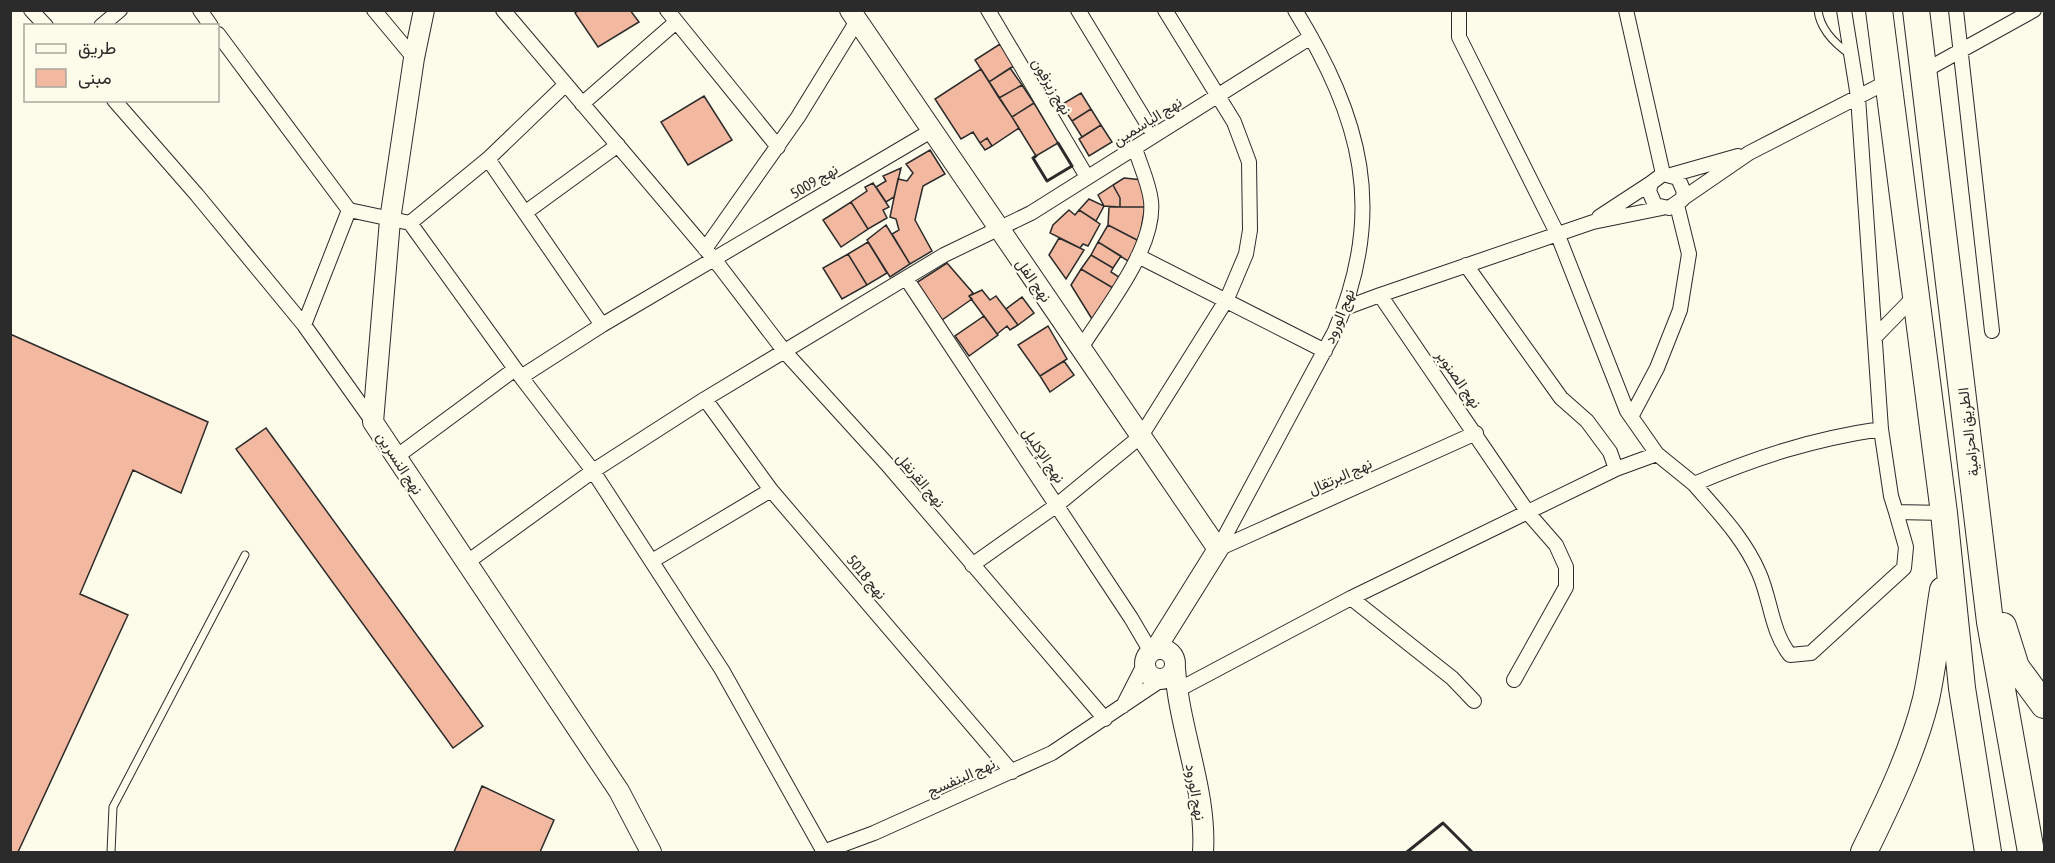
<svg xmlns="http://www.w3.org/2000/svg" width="2055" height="863" font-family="'Asap Condensed',Vazirmatn,sans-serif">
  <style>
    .building { fill: #f2b8a0; stroke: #2b2b2b; stroke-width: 1.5 }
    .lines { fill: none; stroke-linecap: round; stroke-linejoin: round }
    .lane-casing { stroke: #2b2b2b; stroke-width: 9 }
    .street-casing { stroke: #2b2b2b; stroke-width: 16 }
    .secondary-casing { stroke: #2b2b2b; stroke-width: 22 }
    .highway-casing { stroke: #2b2b2b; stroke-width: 28 }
    .lane { stroke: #fdfbea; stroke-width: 7 }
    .street { stroke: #fdfbea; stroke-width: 14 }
    .secondary { stroke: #fdfbea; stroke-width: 20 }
    .highway { stroke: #fdfbea; stroke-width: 26 }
    .wall { stroke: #2b2b2b; stroke-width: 3 }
    .labels { text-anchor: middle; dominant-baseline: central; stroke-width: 4.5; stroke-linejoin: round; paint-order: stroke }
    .street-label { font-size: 15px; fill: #2b2b2b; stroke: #fdfbea }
  </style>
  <rect width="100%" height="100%" fill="#fdfbea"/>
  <path class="building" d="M579 10H630L639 22 598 47 575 13Z
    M1000 44 1014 66 989 82 975 60Z
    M1010 68 1022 85 999 98 989 82Z
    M981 69 1019 128 992 146 987 138 980 143 973 132 961 139 935 99Z
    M1022 85 1034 103 1012 117 999 98Z
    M1081 93 1091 109 1072 121 1061 105Z
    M704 96 732 140 688 165 661 122Z
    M1034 103 1058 143 1036 156 1012 117Z
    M1091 109 1101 125 1082 137 1072 121Z
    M1101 125 1112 142 1089 156 1079 139Z
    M987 138 992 146 985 150 980 143Z
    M930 150 945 174 923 186 915 220 932 251 910 264 892 234 899 230 896 219 890 217 898 179 907 181 913 173 906 164Z
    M901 168 894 197 886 202 876 187 886 181 883 176Z
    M1124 178 1143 180 1145 207H1120V198L1113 185Z
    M873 183 889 207 883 210 887 218 868 229 851 202 867 191 865 187Z
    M1113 185 1120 198V207L1104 206 1098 195Z
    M1089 199 1104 206 1096 221 1079 210Z
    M851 202 868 229 841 247 823 220Z
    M1109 207H1145L1139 241 1108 225Z
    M1069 210 1075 215 1079 210 1100 224 1088 246 1083 244 1080 248 1050 233 1053 225Z
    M886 225 910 264 890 277 867 240Z
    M1108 225 1139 241 1128 261 1098 242Z
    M1059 238 1084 250 1066 279 1049 255Z
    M868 242 887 273 867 285 848 254Z
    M1098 242 1121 256 1113 268 1091 255Z
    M848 254 867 285 842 299 823 268Z
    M1091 255 1113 268 1111 272 1119 277 1113 288 1081 269Z
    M947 263 973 293 969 296 972 299 942 320 916 283Z
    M1081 269 1113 288 1092 319 1071 285Z
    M982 290 990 300 996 296 1018 325 1010 330 1007 326 997 334 969 296Z
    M1022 297 1034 313 1018 325 1006 309Z
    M984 316 998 335 969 356 955 336Z
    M1048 326 1067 359 1040 376 1018 345Z
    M10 334 208 422 181 493 133 470 80 594 128 615 18 852H10Z
    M1064 361 1074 375 1050 392 1040 376Z
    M266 428 483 726 453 748 236 449Z
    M482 786 554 820 540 852H454Z"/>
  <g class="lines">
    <g class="lane-casing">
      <path id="lane" d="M1818 10C1820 30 1835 44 1851 55
        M111 852 113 807 245 555"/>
    </g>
    <g class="street-casing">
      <path id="street" d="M31 10 46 26
        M200 10 211 26
        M374 10 414 58
        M503 10 714 259 785 352 886 463 1105 719
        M667 10 778 147
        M988 10 1087 177
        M1078 10 1154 135
        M1459 10V37L1557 233 1627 411 1657 454
        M1626 10 1663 174
        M1844 10 1858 97 1881 429 1891 496 1896 512 1944 513
        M1956 10 1992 331
        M101 26 120 10
        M218 34 349 210 410 223 521 377 593 471 722 670 824 852
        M1924 71 2034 10
        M114 100 197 195 304 325 373 422
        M582 104 676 22
        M488 159 602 325
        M1671 175 1738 156
        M1682 200 1684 192 1678 178 1663 174 1651 183 1649 191 1655 205 1669 208 1749 153 1887 82
        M526 212 618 145
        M1599 217 1651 183
        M410 223 488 159 566 84
        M705 249 798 117 857 21
        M1138 256 1325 351
        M906 278 1131 618 1151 652
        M1380 295 1593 222 1662 208
        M1345 308 1380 295 1529 514 1556 545 1566 567V587L1514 680
        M304 325 349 210
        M1875 337 1915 296
        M1081 348C1105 309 1156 248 1151 201 1149 183 1140 165 1135 148
        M521 377 602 325 931 131
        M705 399 771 490 1012 772
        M1631 417 1657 368 1680 310 1689 254 1677 205
        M396 457 515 369
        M1616 469 1657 454 1694 484C1757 457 1813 439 1881 429
        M1694 484C1718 512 1744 538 1759 573 1771 600 1771 631 1790 655L1811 653 1904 568 1906 547 1896 512
        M1218 549 1335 331C1387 210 1361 118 1295 10
        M1218 549 1476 433
        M652 561 771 490
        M466 563 593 471 705 399 944 255 1031 213 1311 37
        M972 565 1057 505 1141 436 1227 299 1246 254 1250 230 1249 162 1234 122 1165 10
        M1351 598 1452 678 1474 701
        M1176 691 1351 598 1616 469 1610 452 1587 421 1561 398 1466 265
        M1123 706 1146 661
        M823 852 874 833 1052 753 1164 678"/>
    </g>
    <g class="secondary-casing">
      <path id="secondary" d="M424 10 414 58 390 220 373 422 619 791 651 852
        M850 10 1218 549 1155 650
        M1145 664a15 15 0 1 1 30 0a15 15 0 1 1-30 0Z
        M1175 668C1179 730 1207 791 1203 852"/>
    </g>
    <g class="highway-casing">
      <path id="highway" d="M1879 10 1944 513 1962 688 1988 852
        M1916 10 1990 622 2031 852
        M2003 626 2016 667 2044 705
        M1864 852C1888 803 1913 752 1926 699 1934 663 1937 626 1943 590"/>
    </g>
    <use href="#lane" class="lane"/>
    <use href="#street" class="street"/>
    <use href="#secondary" class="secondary"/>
    <use href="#highway" class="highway"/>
    <path class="wall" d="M1036 156 1033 158 1047 181 1072 166 1058 143
      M1407 852 1443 823 1472 852"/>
  </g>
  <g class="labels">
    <g class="street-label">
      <text transform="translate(1052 86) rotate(59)">نهج زيزفون</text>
      <text transform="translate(1147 121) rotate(-32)">نهج الياسمين</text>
      <text transform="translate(814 181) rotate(-31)">نهج 5009</text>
      <text transform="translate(1034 280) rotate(55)">نهج الفل</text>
      <text transform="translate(1339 316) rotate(-68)">نهج الورود</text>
      <text transform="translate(1459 379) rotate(55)">نهج الصنوبر</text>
      <text transform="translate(1968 432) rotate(-97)">الطريق الحزامية</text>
      <text transform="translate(1044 455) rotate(56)">نهج الإكليل</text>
      <text transform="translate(400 463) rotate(57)">نهج النسرين</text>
      <text transform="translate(1340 476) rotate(-24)">نهج البرتقال</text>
      <text transform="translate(921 480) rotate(50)">نهج القرنفل</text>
      <text transform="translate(867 577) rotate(50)">نهج 5018</text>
      <text transform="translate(961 777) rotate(-24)">نهج البنفسج</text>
      <text transform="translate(1196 792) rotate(80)">نهج الورود</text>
    </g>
  </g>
  <rect width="2055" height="863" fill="none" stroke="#2b2b2b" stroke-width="24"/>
  <rect x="24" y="24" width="195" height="78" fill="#fdfbea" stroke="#a9a89e" stroke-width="1.5"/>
  <rect x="36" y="44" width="30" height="9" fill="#fdfbea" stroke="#a9a89e" stroke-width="1.5"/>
  <text x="78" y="54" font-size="18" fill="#2b2b2b">طريق</text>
  <rect x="36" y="69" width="30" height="18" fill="#f2b8a0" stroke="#a9a89e" stroke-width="1.5"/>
  <text x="78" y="84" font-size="18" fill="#2b2b2b">مبنى</text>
</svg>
